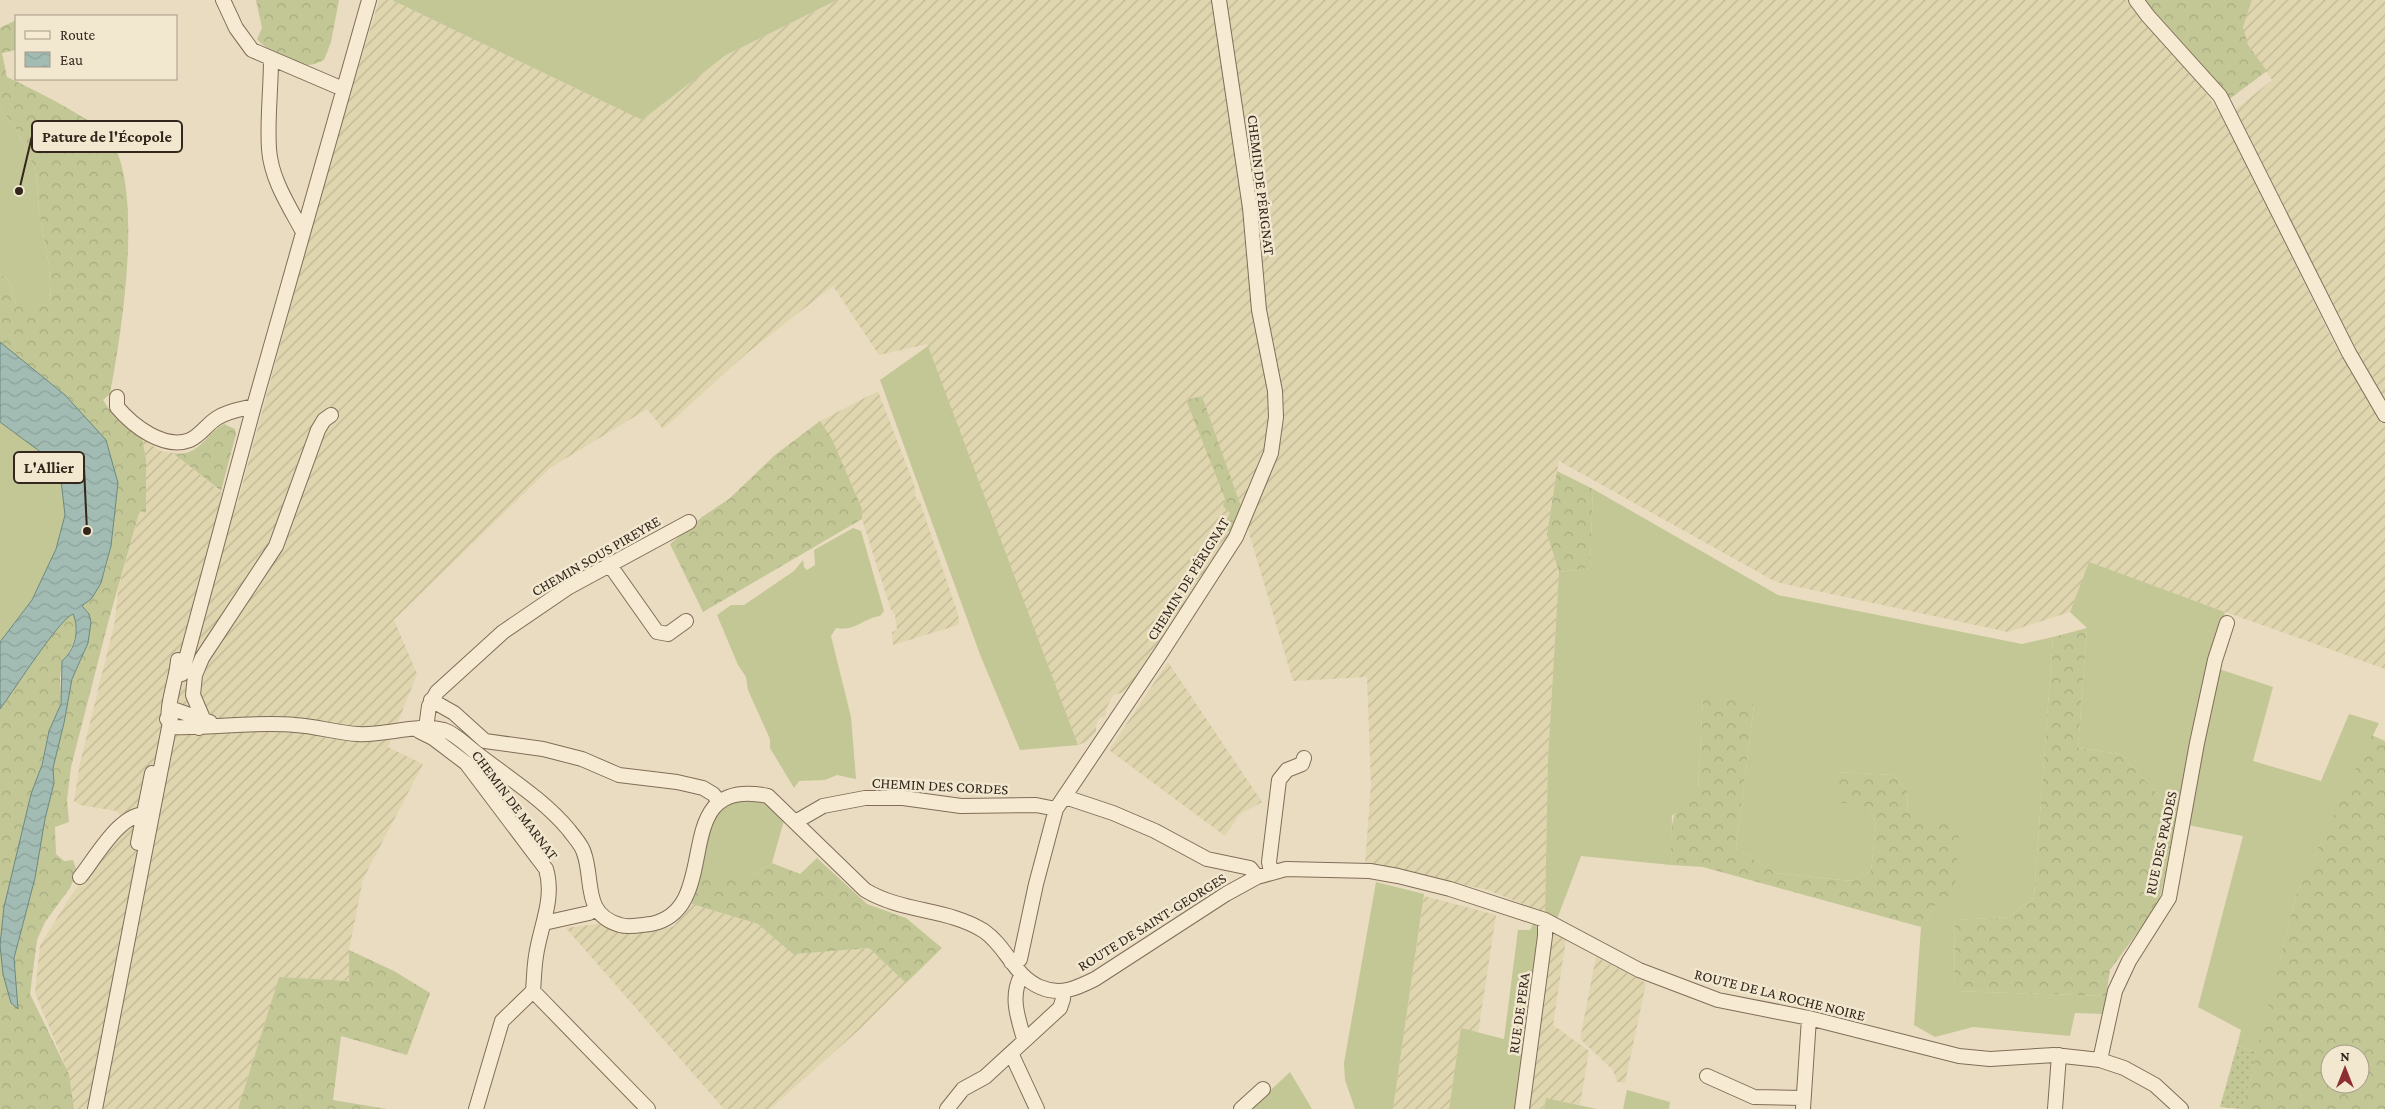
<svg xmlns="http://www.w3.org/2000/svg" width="2385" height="1109" font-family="'Crimson Pro',serif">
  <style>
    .farmland { fill: url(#farmland-furrows) }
    .grass { fill: #c2c795 }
    .forest { fill: url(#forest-crowns); fill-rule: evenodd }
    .park { fill: url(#park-dots) }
    .water { fill: url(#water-waves); stroke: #6b8980 }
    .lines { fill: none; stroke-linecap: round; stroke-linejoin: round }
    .minor-casing { stroke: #816d59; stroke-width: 16 }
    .minor { stroke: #f6ead2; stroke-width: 14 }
    .labels { text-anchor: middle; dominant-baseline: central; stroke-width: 5; stroke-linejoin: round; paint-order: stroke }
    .street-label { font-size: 15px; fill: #32261d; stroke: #f2e7cf }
    .leader { fill: none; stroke: #32261d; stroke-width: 2 }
    .callout-dot { fill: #32261d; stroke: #f2e7cf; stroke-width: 2 }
    .callout { fill: #f2e7cf; stroke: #32261d; stroke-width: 2 }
    .callout-label { font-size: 16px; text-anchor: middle; font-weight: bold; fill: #32261d }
  </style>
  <defs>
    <pattern id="farmland-furrows" width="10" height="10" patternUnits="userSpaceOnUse" patternTransform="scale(1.25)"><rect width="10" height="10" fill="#dfd5ae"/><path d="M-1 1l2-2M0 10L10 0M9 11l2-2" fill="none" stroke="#c0b795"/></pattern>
    <pattern id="forest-crowns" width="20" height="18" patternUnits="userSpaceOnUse" patternTransform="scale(1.25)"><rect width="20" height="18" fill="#c2c795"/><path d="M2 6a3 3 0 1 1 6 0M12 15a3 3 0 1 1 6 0" fill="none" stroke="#a7ab80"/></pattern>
    <pattern id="park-dots" width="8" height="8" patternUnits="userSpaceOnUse" patternTransform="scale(1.25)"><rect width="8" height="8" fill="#c2c795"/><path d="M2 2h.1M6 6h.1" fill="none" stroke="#a7ab80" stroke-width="1.8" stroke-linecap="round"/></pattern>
    <pattern id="water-waves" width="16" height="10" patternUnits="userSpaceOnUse" patternTransform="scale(1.25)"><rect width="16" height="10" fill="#a2bcb4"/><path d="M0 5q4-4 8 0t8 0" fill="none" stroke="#8ca19a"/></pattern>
  </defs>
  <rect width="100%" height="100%" fill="#eadcc0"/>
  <path class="farmland" d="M379 0H392L642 120 726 55 837 0H2128L2200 84 2222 117 2336 347 2385 424V669L2089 563 2070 612 2008 632 1776 582 1559 461 1547 534 1559 572 1548 759 1545 913 1488 890 1365 865 1371 784 1367 677 1293 681 1242 509 1202 396 1186 400 1225 499 1223 506 1230 512 1223 525 1230 533 1196 596 1156 652 1124 692 1113 695 1106 709V716L1099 718 1096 725V732L1086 742 1078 745 927 344 879 355 833 286 747 353 663 429 647 409 550 468 394 620 417 674 388 747 423 764 363 879 349 950 350 981 279 977 238 1109H74L69 1074 35 993 40 945 72 894 128 825 117 811 80 805 74 801 80 763 115 621 118 590 140 511 146 513V459L142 438 160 451 173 453 237 505 329 164Z
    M2252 0H2385V407L2235 110 2272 80 2247 45 2243 27Z
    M878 391 915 487V496L920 502 958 614 959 622 958 625 893 645 892 632 897 630 895 614 891 610 862 519V509L832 439 820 421Z
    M1168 662 1262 802 1240 814 1225 836 1109 750Z
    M1424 896 1496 915 1478 1033 1461 1029 1449 1109H1393Z
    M692 904 758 924 793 953 869 948 906 983 860 1029 770 1109H724L566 928 598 924 617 932H648L674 926Z
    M1552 932 1566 939 1553 1025 1589 1051 1580 1105 1546 1098 1544 1109H1527Z
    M1596 957 1646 983 1625 1083 1617 1082 1613 1070 1580 1039Z"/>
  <path class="grass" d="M392 0H837L726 55 642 120Z
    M0 109 14 125 36 171 39 212 49 265 51 304H16L9 281 0 274Z
    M928 346 1078 745 1020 750 981 657 880 380Z
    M0 422 42 453 58 454 65 515 56 549 32 600 0 642Z
    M1593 489 1778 595 2022 644 2053 637 2034 897 2009 917 1955 920 1954 991 2106 996 2103 1014 2075 1013 2070 1036 1973 1027 1935 1037 1914 1025 1921 927 1934 906 1908 813 1907 791 1893 775 1839 772 1869 807 1876 824 1871 871 1852 881 1776 873 1736 848 1754 706 1703 698 1698 790 1672 816 1671 865 1581 856 1557 919 1545 913 1548 759 1559 572 1590 568Z
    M853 528 861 531 884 611 880 616C864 618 854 632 836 628L831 636 851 717 856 779 837 775 825 780 799 781 794 788 770 748V739L748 690 746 677 738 665 717 615 731 605H744L794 571 803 560 804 567 807 570 815 565 814 550Z
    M2089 562 2225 612 2210 666 2273 687 2253 761 2321 781 2349 714 2379 723 2297 892 2257 1052 2237 1046 2241 1030 2198 1007 2243 836 2188 825 2177 815 2121 754 2078 748 2087 628 2070 612Z
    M736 800 767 803 785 817 772 863 747 879H697L709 826 720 806Z
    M1376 882 1424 894 1393 1109H1355L1345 1080 1344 1063Z
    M1534 922 1541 933 1540 944 1515 1109H1449L1461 1028 1504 1039 1518 930H1530Z
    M1290 1072 1312 1109H1252L1251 1106 1257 1103Z
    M1627 1090 1670 1102 1669 1109H1623Z
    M1546 1098 1597 1109H1544Z"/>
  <path class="forest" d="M256 0H339L331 42 324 60C319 62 313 65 308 65 293 66 266 50 257 39L262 28Z
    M2140 0H2252L2243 27 2248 45 2267 71 2228 100Z
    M16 20V50L2 53 7 77C34 90 59 102 84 118 90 121 99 125 104 130 148 176 121 335 110 394L103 400C113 417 125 428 142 438L146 459V513L140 511 138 517 109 619 71 767 67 800 69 822 55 827 56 854 64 861 73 860 77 872 70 888 45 922 37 940 30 994 69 1074 74 1109H0V709L49 638 67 616 73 614C83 636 67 651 61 671 58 681 63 694 60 705 58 713 53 721 50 729 45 741 45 754 41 766 26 814 0 972 18 1008L14 958 35 878 45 819 54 783 53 768 64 723 72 679 81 660 89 614 82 606 92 598 101 583 106 568 111 546 118 483 65 395 0 342V274L9 281 16 304H51L49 265 39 212 36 171 14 125 0 109V28Z
    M1202 396 1242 509 1230 533 1223 525 1230 513 1223 506 1225 499 1186 400Z
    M820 421 832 439 862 509V519L703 612 670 544 702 517 729 499 775 455Z
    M224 424 235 429 236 434 221 491 173 453C199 458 206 433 224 424Z
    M1557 471 1593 489 1590 568 1559 572 1547 534Z
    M2087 628 2078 748 2121 754 2177 815 2159 903 2110 970 2106 996 1954 991 1955 920 2009 917 2034 897 2053 637Z
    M1703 698H1747L1754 706 1736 848 1776 873 1852 881 1871 871 1876 824 1869 807 1838 802 1839 772 1893 775 1907 791 1908 813 1960 825 1954 900 1934 906 1921 927 1703 867 1671 865C1672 835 1666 803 1698 789Z
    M2372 735 2385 741V1109H2242L2297 892ZM2330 1054H2360V1084H2330Z
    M817 858 867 904 906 918 942 948 906 983 869 948 793 954 758 924 692 904 697 879H747L772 863 800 874Z
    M349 950 394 971 430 993 407 1055 341 1036 333 1100 387 1109H238L279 977 349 981Z"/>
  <path class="park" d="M2237 1046 2257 1052 2242 1109 2220 1107Z"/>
  <path class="water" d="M0 342 65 395 106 440 118 483 111 546 101 583 92 598 82 606 89 614 91 622 88 643 72 679 64 723 53 768 54 783 45 819 35 878 14 958 18 1009 11 1003 3 974 0 945 4 907 31 794 42 765 49 731 61 704 62 661C75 650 80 630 73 614 60 618 12 693 0 709V642L32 600 56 549 65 515 58 454 42 453 0 422Z"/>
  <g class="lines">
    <g class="minor-casing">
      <path id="minor" d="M223 0 236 28 252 50 343 89
        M2136 0 2148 16 2220 96 2349 353 2385 415
        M271 59C271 89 267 120 269 149 271 179 289 206 303 232
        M117 397V407C133 426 164 450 190 440 201 435 207 424 217 418 227 411 242 409 254 406
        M609 564 657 632 668 634 686 621
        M178 660C177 679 164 710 170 727 212 729 253 721 295 725 316 726 337 733 358 734 384 736 418 723 444 730 456 734 468 747 479 755 510 779 544 800 569 830 574 837 582 845 584 853 594 881 582 914 620 925 629 928 641 925 651 924 727 909 664 774 768 796L865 890C903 913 948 908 984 931 1007 947 1014 976 1040 987 1060 996 1077 988 1095 979L1226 894 1257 877 1286 869 1370 871 1398 876 1450 889 1545 920 1639 970 1718 1000 1809 1018 1959 1056 1990 1059 2054 1055 2100 1060 2124 1068 2155 1085 2181 1109
        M182 674 254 406 369 0
        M431 700 454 713 485 741 543 749 582 759 619 775 677 782 703 788 713 794 719 801
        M167 719 173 709 210 722
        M199 728 202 716 193 695 195 675 202 658 276 546 318 430 324 420 331 415
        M426 728 429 706 437 692 503 632 569 587 689 522
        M419 731 433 738 466 763 546 869C555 899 540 927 536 956 534 968 534 980 533 991
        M1065 797 1113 813 1155 831 1207 859 1250 868 1257 877
        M797 821 823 806 865 798H903L961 806 1036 805 1056 809
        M138 843 152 773
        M1271 872 1269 862 1279 780 1287 770 1302 764 1304 758
        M80 877C95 859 123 807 150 815
        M544 923 589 913 596 909
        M1011 962 1020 959 1036 884 1056 809 1161 653 1236 537 1271 453 1276 417 1275 391 1259 310 1250 208 1219 0
        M1021 976C1010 997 1018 1018 1024 1039
        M533 991 648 1109
        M1011 1053 1037 1109
        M2100 1060 2115 991 2129 961 2169 898 2197 743 2215 660 2227 623
        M1707 1076 1754 1097 1802 1098
        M95 1109 171 717
        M476 1109 502 1021 533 991
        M947 1109 963 1089 985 1077 1060 1008 1063 999V991
        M1241 1109 1263 1089
        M1522 1109 1545 936V920
        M1803 1109 1809 1018
        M2055 1109 2059 1055"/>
    </g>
    <use href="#minor" class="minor"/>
  </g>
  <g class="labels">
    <g class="street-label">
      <text transform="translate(1261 185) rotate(83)">CHEMIN DE PÉRIGNAT</text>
      <text transform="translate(596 556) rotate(-30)">CHEMIN SOUS PIREYRE</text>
      <text transform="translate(1188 579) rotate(-58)">CHEMIN DE PÉRIGNAT</text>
      <text transform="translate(940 786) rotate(3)">CHEMIN DES CORDES</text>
      <text transform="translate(515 805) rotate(53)">CHEMIN DE MARNAT</text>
      <text transform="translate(2161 843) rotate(-78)">RUE DES PRADES</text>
      <text transform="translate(1152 922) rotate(-32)">ROUTE DE SAINT-GEORGES</text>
      <text transform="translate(1780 995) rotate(14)">ROUTE DE LA ROCHE NOIRE</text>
      <text transform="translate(1519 1013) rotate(-82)">RUE DE PERA</text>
    </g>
  </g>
  <path class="leader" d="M19 191L32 136M87 531L84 468"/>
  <g class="callout-dot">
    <circle cx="19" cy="191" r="5"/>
    <circle cx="87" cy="531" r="5"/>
  </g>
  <g class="callout">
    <rect x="32" y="121" width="150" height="31" rx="5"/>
    <rect x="14" y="452" width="70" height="31" rx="5"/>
  </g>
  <g class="callout-label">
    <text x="107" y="142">Pature de l'Écopole</text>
    <text x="49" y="473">L'Allier</text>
  </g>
  <rect x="15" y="15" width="162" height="65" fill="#f2e7cf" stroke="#a59a88"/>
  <rect x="25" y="31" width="25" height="8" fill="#f6ead2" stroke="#a59a88"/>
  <text x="60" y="40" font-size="15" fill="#32261d">Route</text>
  <rect x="25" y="52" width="25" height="15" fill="url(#water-waves)" stroke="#a59a88"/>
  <text x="60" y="65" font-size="15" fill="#32261d">Eau</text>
  <g transform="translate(2345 1069)"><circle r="24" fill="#f2e7cf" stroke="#a59a88"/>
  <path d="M0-4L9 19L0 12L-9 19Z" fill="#8c2e32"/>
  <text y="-8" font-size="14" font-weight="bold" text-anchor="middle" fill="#32261d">N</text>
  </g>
</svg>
